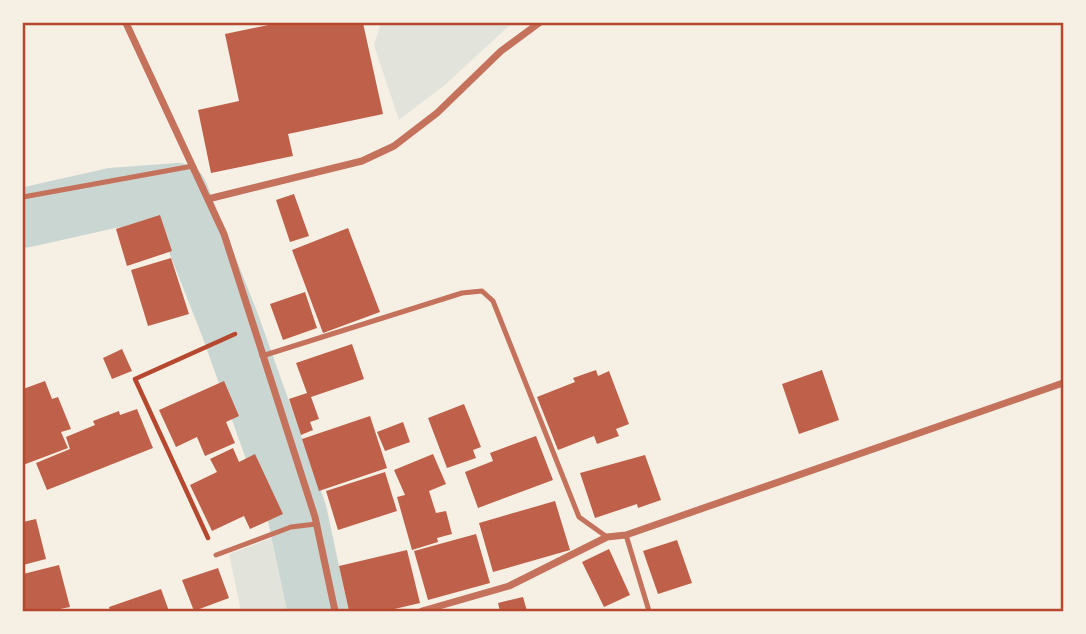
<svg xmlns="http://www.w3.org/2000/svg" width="1086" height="634" font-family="Commissioner,sans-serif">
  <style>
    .green { fill: #e2e4dc }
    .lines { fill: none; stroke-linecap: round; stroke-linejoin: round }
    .river { stroke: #c9d6d2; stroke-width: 60 }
    .building { fill: #bf614a }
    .path { stroke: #b5482f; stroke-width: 4.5 }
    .service { stroke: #c5725c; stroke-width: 5 }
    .minor { stroke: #c5725c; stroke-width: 7 }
    .neatline { fill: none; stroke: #b5482f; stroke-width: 2.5 }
  </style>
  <rect width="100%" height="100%" fill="#f6efe4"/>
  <path class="green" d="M381 23H512L446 84 399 120 374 45Z
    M277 536H288L297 545 308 611H241L229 554Z"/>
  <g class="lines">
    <path class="river" d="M23 218 112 198 178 193 230 325 297 513 318 611"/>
  </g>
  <path class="building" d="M278 23H363L383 114 288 134 293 156 211 173 198 110 239 101 225 34Z
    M294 194 309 236 290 242 276 200Z
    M160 215 172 251 127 266 116 229Z
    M348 228 380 312 323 333 292 250Z
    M171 258 189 314 148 326 131 270Z
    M305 292 317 328 283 340 270 304Z
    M352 344 364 379 311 397 319 419 310 422 313 430 301 435 289 399 307 393 296 363Z
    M122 349 132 371 112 379 103 358Z
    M596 370 598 376 609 371 629 424 616 429 619 436 597 444 594 436 558 450 537 397 575 382 573 378Z
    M822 370 839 420 799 434 782 384Z
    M45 381 52 399 58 397 71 429 61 432 68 448 23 465V389Z
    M224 381 239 416 226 422 235 443 205 456 197 437 176 447 159 410Z
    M464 404 481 447 473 450 476 458 447 468 428 418Z
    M137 409 153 448 47 490 36 463 70 449 66 437 95 425 93 421 119 411 120 415Z
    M370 416 387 468 319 491 302 439Z
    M403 422 410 442 385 451 377 432Z
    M536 436 553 480 478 508 465 472 493 461 490 453Z
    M233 448 239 462 255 454 283 514 250 529 244 516 212 531 190 485 217 472 210 459Z
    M433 454 446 484 429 491 436 513 446 511 452 534 437 538 438 542 412 550 397 497 405 495 394 470Z
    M645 455 661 500 638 508 637 504 595 518 580 473Z
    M385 472 397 511 338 530 326 491Z
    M555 501 570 550 493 572 479 523Z
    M36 519 46 559 23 565V522Z
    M476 534 490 583 428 600 414 551Z
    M677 540 692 583 658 594 643 551Z
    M609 549 630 595 604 607 582 562Z
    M407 550 420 603 386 611H349L339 566Z
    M59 565 70 607 50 611H23V574Z
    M218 568 229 598 194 611 182 580Z
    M161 589 169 611H110L109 607Z
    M523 597 527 611H500L498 603Z"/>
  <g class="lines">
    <path class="path" d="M208 538 135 379 235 334"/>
    <path class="service" d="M23 197 193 166
      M262 356 462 293 482 291 493 301 579 517 607 537
      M626 535 649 611
      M216 555 291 527 316 524"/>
    <path class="minor" d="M126 23 224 234 315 517 335 611
      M208 199 362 161 394 146 437 113 501 51 539 23
      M422 611 509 586 607 537 626 535 1063 383"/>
  </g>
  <rect width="1086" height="634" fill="none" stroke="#f6efe4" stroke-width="49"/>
  <rect x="24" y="24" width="1038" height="586" class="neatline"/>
</svg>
